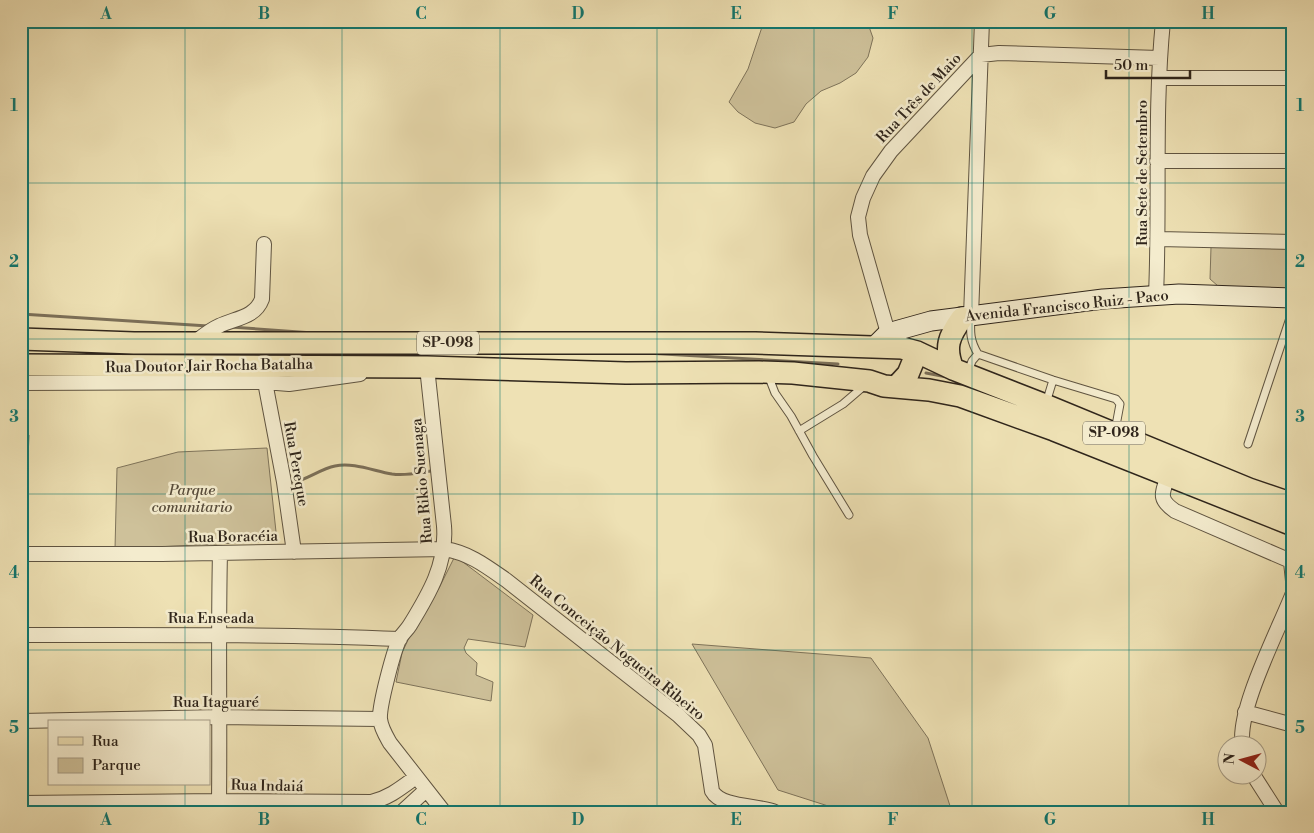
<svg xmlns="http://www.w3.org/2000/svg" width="1314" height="833" font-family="'Libre Bodoni',serif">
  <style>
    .green { fill: #cec19a; stroke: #7e735a }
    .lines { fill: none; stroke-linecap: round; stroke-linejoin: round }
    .stream { stroke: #7b6f58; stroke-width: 3 }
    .lane-casing { stroke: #5f5441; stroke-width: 9 }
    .street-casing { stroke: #5f5441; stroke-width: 16 }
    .secondary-casing { stroke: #2f251b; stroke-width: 21 }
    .primary-casing { stroke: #2f251b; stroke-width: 24 }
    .lane { stroke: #f4ecce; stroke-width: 7 }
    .street { stroke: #f4ecce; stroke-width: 14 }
    .secondary { stroke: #f4ecce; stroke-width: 19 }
    .primary { stroke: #eee1b4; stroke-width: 21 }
    .grid { fill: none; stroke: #0f766e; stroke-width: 1; stroke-opacity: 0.55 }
    .labels { text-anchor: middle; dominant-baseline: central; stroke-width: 5; stroke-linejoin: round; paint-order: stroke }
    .shield { fill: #f4ecce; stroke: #6a6151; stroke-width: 1 }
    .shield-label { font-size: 14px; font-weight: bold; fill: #2f251b }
    .street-label { font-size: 15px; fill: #2f251b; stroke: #f4ecce }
    .park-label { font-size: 15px; font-style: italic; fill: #574c3b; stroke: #f4ecce }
    .neatline { fill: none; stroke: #0f766e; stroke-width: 2 }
    .grid-label { font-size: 16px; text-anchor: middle; font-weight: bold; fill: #0f766e }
  </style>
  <rect width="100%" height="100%" fill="#eee1b4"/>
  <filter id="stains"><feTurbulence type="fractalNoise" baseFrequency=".004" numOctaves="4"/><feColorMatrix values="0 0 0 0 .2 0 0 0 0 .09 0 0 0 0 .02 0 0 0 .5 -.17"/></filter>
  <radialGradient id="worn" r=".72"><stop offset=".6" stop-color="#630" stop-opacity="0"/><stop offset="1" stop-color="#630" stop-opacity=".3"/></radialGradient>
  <path class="green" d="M764 21H867L873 38 868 57 856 73 840 83 821 91 806 104 794 122 775 128 755 123 738 112 729 102 748 69Z
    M1211 247 1293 248V289L1218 286 1210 279Z
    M21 435H29L28 458H21Z
    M267 448 277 541 115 549 117 468 178 452Z
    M455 556 533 615 525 647 468 639 464 648 466 653 477 663 476 675 493 682 491 701 396 682 402 653 412 631 439 588Z
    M692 644 871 658 928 738 952 812H847L778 790Z"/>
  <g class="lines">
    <path class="stream" d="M21 314 208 326
      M231 327 313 333
      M646 353 838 364
      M926 373 947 377
      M289 484C307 480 320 469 335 466 353 462 374 471 392 474 406 476 417 473 431 471"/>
    <g class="lane-casing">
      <path id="lane" d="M971 317C970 332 970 341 978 354
        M968 372 972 361 978 354 1053 380 1116 399 1120 404 1115 431
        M768 375 775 393 791 416 813 456 849 515
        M1046 403 1053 380
        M799 431 843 404 864 386
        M1248 444 1293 309"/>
    </g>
    <g class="street-casing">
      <path id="street" d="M1159 78H1293
        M1157 161H1293
        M1159 239 1293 242
        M1156 295C1160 204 1154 112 1163 21
        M971 316 982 21
        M888 333 860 235 858 217 863 198 873 176 891 151 981 55 999 53 1159 58
        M195 342C203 336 210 330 219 326 235 318 255 318 262 299L264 244
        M427 367 444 526C447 564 429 594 410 625 407 630 403 633 400 638 394 649 379 706 380 719 381 728 386 736 390 743L444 812
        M265 382 284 482 294 552
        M21 383 265 382 289 384 360 374
        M1168 476C1162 494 1158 499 1175 511L1293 562
        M21 554H162L445 549C469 553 486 566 506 580L678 715 699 735 705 745 712 791C721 808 759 805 775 812
        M1293 555 1291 562 1293 581
        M21 635C148 635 274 634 400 639
        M1245 712 1293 725
        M21 721 220 717 380 719
        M1243 746C1235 713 1280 627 1293 593
        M1254 776 1277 812
        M219 801C220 719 218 636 220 553
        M21 803 219 801 371 802C389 798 401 788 416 777
        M402 812 426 790"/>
    </g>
    <g class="secondary-casing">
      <path id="secondary" d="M875 346 888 333 931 321 1103 299 1179 294 1293 298"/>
    </g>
    <g class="primary-casing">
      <path id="primary" d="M21 339 134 343H755L902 348 917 352 953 369 1045 405 1249 489 1293 504
        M21 365 427 367 626 373 759 372 793 373 869 381 884 386 929 390 960 396 1054 430 1293 525
        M953 369C944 347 949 336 962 318
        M896 387 908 374 917 352"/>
    </g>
    <use href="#lane" class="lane"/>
    <use href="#street" class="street"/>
    <use href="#secondary" class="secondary"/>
    <use href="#primary" class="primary"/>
  </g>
  <path class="grid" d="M185 21V722M342 21V812M500 21V812M657 21V812M814 21V812M972 21V812M1129 21V812M21 183H1293M21 339H1293M21 494H1293M21 650H1293M185 784V812"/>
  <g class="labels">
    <g class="shield">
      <rect x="417" y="331.5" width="62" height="23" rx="4"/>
      <rect x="1083" y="421.5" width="62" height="23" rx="4"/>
    </g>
    <g class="shield-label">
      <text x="448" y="343">SP-098</text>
      <text x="1114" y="433">SP-098</text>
    </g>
    <g class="street-label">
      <text transform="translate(919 98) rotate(-47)">Rua Três de Maio</text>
      <text transform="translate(1142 173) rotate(-90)">Rua Sete de Setembro</text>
      <text transform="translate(1067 306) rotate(-6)">Avenida Francisco Ruiz - Paco</text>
      <text transform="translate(209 366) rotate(-1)">Rua Doutor Jair Rocha Batalha</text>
      <text transform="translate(296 464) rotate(80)">Rua Pereque</text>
      <text transform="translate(422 481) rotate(-95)">Rua Rikio Suenaga</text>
      <text transform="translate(233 537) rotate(-1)">Rua Boracéia</text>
      <text x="211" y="618">Rua Enseada</text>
      <text transform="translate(617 648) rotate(39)">Rua Conceição Nogueira Ribeiro</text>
      <text x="216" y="702">Rua Itaguaré</text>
      <text transform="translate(267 786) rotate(1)">Rua Indaiá</text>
    </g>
    <g class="park-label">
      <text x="192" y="490">Parque<tspan x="192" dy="17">comunitario</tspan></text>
    </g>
  </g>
  <rect width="1314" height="833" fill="none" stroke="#eee1b4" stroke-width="55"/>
  <rect x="48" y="720" width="162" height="65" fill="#f4ecce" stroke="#a59c86"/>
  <rect x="58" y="737" width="25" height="8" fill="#eee1b4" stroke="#a59c86"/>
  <text x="92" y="746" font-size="15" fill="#2f251b">Rua</text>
  <rect x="58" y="758" width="25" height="15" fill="#cec19a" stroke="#a59c86"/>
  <text x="92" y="770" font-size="15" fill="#2f251b">Parque</text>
  <g transform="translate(1242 760) rotate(276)"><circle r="24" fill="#f4ecce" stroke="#a59c86"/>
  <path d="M0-4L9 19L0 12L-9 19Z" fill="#8f2418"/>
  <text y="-8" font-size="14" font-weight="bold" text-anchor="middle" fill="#2f251b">N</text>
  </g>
  <path d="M1106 70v8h84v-8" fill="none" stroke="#2f251b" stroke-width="2.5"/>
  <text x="1114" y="70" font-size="15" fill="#2f251b" stroke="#f4ecce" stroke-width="4" paint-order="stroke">50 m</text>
  <rect x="28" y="28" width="1258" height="778" class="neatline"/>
  <g class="grid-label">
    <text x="106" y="19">A</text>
    <text x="264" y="19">B</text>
    <text x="421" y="19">C</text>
    <text x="578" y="19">D</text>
    <text x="736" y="19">E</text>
    <text x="893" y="19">F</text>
    <text x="1050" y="19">G</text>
    <text x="1208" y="19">H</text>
    <text x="14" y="111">1</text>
    <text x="1300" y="111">1</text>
    <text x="14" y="267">2</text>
    <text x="1300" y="267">2</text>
    <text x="14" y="422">3</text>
    <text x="1300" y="422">3</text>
    <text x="14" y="578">4</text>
    <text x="1300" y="578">4</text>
    <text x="14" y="733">5</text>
    <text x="1300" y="733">5</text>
    <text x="106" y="825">A</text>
    <text x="264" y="825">B</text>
    <text x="421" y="825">C</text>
    <text x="578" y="825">D</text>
    <text x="736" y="825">E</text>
    <text x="893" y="825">F</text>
    <text x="1050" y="825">G</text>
    <text x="1208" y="825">H</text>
  </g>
  <rect width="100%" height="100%" filter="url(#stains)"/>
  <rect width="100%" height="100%" fill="url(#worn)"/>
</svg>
